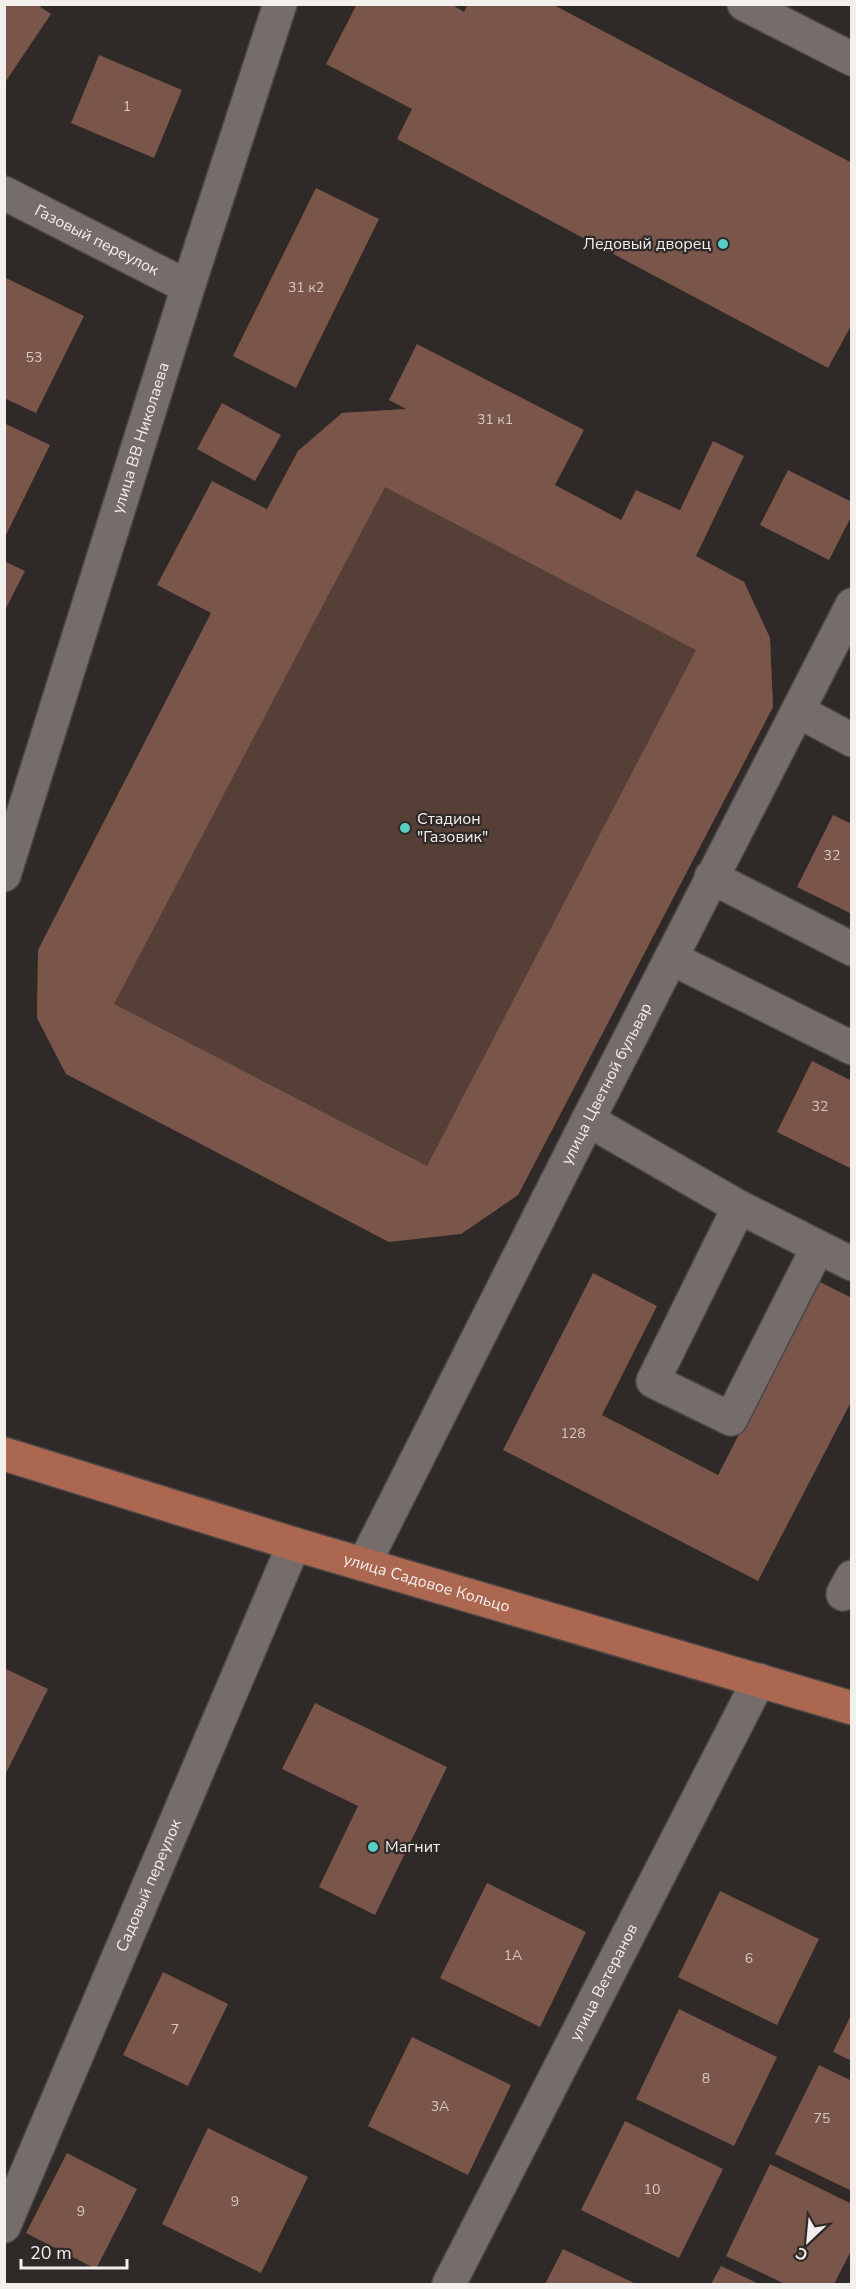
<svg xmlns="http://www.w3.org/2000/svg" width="856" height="2289" font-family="'Nunito Sans',sans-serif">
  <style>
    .green { fill: #563f37 }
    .building { fill: #7a554a; fill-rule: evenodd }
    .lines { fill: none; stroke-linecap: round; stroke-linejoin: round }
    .minor-casing { stroke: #4c4745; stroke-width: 36 }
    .major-casing { stroke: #4c4745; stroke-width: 36 }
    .minor { stroke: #756d6b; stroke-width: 33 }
    .major { stroke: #ac6751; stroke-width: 33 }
    .poi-dot { fill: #55cec5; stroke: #2f2927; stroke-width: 2 }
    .labels { text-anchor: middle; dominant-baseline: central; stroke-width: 4.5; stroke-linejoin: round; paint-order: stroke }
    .number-label { font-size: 14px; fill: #d5c8c4 }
    .street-label { font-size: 16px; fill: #f3efed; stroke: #2f2927 }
    .poi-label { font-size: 16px; fill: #f3efed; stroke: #2f2927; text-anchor: start }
  </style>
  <rect width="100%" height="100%" fill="#2f2927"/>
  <path class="green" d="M406 409 621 520 696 556 744 582 770 638 773 707 518 1195 461 1234 66 1074 37 1018 38 950 298 451 342 413Z"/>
  <path class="building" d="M4 4H36L51 14 4 84Z
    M357 4H451L464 12 468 4H552L852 163V324L828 368 397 139 412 109 326 64Z
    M99 55 182 90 154 158 71 123Z
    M316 188 379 219 296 388 233 356Z
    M4 277 84 316 36 413 4 398Z
    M417 344 584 430 555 485 621 520 636 490 680 510 713 441 744 456 696 556 744 582 770 638 773 707 518 1195 461 1234 389 1242 66 1074 37 1018 38 950 211 613 157 585 212 481 267 509 298 451 342 413 406 409 389 400ZM385 487 696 650 427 1166 114 1004Z
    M222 403 281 435 255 481 197 449Z
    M4 423 50 445 4 539Z
    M788 470 852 502V515L829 560 760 525Z
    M4 561 25 571 4 612Z
    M833 815 852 824V914L797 887Z
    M812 1061 852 1081V1169L777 1132Z
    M593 1273 657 1306 602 1415 718 1475 818 1281 852 1298V1400L758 1581 503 1450Z
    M4 1668 48 1689 4 1777Z
    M315 1703 447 1767 375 1915 319 1887 358 1806 282 1769Z
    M487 1883 586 1932 540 2027 440 1978Z
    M720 1891 819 1939 777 2025 678 1977Z
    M163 1972 228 2004 188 2086 123 2055Z
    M679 2009 777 2057 734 2146 636 2099Z
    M852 2013V2061L833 2052Z
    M412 2037 511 2085 468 2175 368 2126Z
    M819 2065 852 2081V2191L775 2154Z
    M625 2121 723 2169 679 2258 581 2210Z
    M208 2128 308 2177 261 2273 162 2224Z
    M67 2153 137 2189 96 2269 26 2233Z
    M770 2164 852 2204V2249L834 2284H785L726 2256Z
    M563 2249 636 2284H545Z
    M721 2266 759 2284H711Z"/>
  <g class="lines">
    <g class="minor-casing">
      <g id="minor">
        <path d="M744 4 852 59"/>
        <path id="s1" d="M4 193 188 287"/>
        <path d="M798 711 852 740"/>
        <path id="s2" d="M4 875 188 287 280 4"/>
        <path d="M711 877 852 949"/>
        <path d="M671 958 852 1048"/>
        <path d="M588 1120 739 1207 852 1264"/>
        <path d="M739 1207 653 1381 731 1419 818 1247"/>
        <path id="s3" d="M364 1564 588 1120 852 605"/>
        <path d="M843 1594 852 1577"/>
        <path id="s4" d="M4 2226 294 1544"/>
        <path id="s5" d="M449 2284 759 1680"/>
      </g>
    </g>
    <g class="major-casing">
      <g id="major">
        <path id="s6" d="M4 1454 294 1544 852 1708"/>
      </g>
    </g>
    <use href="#minor" class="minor"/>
    <use href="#major" class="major"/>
  </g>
  <g class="poi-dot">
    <circle cx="723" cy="244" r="6"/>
    <circle cx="405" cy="828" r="6"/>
    <circle cx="373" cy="1847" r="6"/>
  </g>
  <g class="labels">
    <g class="number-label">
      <text x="127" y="106">1</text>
      <text x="306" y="287">31 к2</text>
      <text x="34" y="357">53</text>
      <text x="495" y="419">31 к1</text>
      <text x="832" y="855">32</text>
      <text x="820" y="1106">32</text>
      <text x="573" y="1433">128</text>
      <text x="513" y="1955">1А</text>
      <text x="749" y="1958">6</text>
      <text x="175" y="2029">7</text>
      <text x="706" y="2078">8</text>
      <text x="440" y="2106">3А</text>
      <text x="822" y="2118">75</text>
      <text x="652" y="2189">10</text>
      <text x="235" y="2201">9</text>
      <text x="81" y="2211">9</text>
    </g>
    <g class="street-label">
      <text stroke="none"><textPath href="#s1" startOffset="104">Газовый переулок</textPath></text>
      <text stroke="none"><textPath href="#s2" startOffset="458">улица ВВ Николаева</textPath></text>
      <text stroke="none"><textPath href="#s3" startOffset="538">улица Цветной бульвар</textPath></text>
      <text stroke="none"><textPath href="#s6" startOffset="442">улица Садовое Кольцо</textPath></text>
      <text stroke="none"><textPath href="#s4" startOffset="370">Садовый переулок</textPath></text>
      <text stroke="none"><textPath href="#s5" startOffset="339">улица Ветеранов</textPath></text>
    </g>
    <g class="poi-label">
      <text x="711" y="244" text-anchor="end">Ледовый дворец</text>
      <text x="417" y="819">Стадион<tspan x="417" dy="18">"Газовик"</tspan></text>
      <text x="385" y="1847">Магнит</text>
    </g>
  </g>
  <rect width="856" height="2289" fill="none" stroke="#f3efed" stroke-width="12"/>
  <g transform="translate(808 2241) rotate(206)" stroke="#2f2927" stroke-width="4.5" paint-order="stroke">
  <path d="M0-4.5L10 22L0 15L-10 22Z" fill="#f3efed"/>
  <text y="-9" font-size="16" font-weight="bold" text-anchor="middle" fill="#f3efed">С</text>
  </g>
  <path d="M21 2259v9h106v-9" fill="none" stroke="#f3efed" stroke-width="3"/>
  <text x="30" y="2259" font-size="18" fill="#f3efed" stroke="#2f2927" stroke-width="4.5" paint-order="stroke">20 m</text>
</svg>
